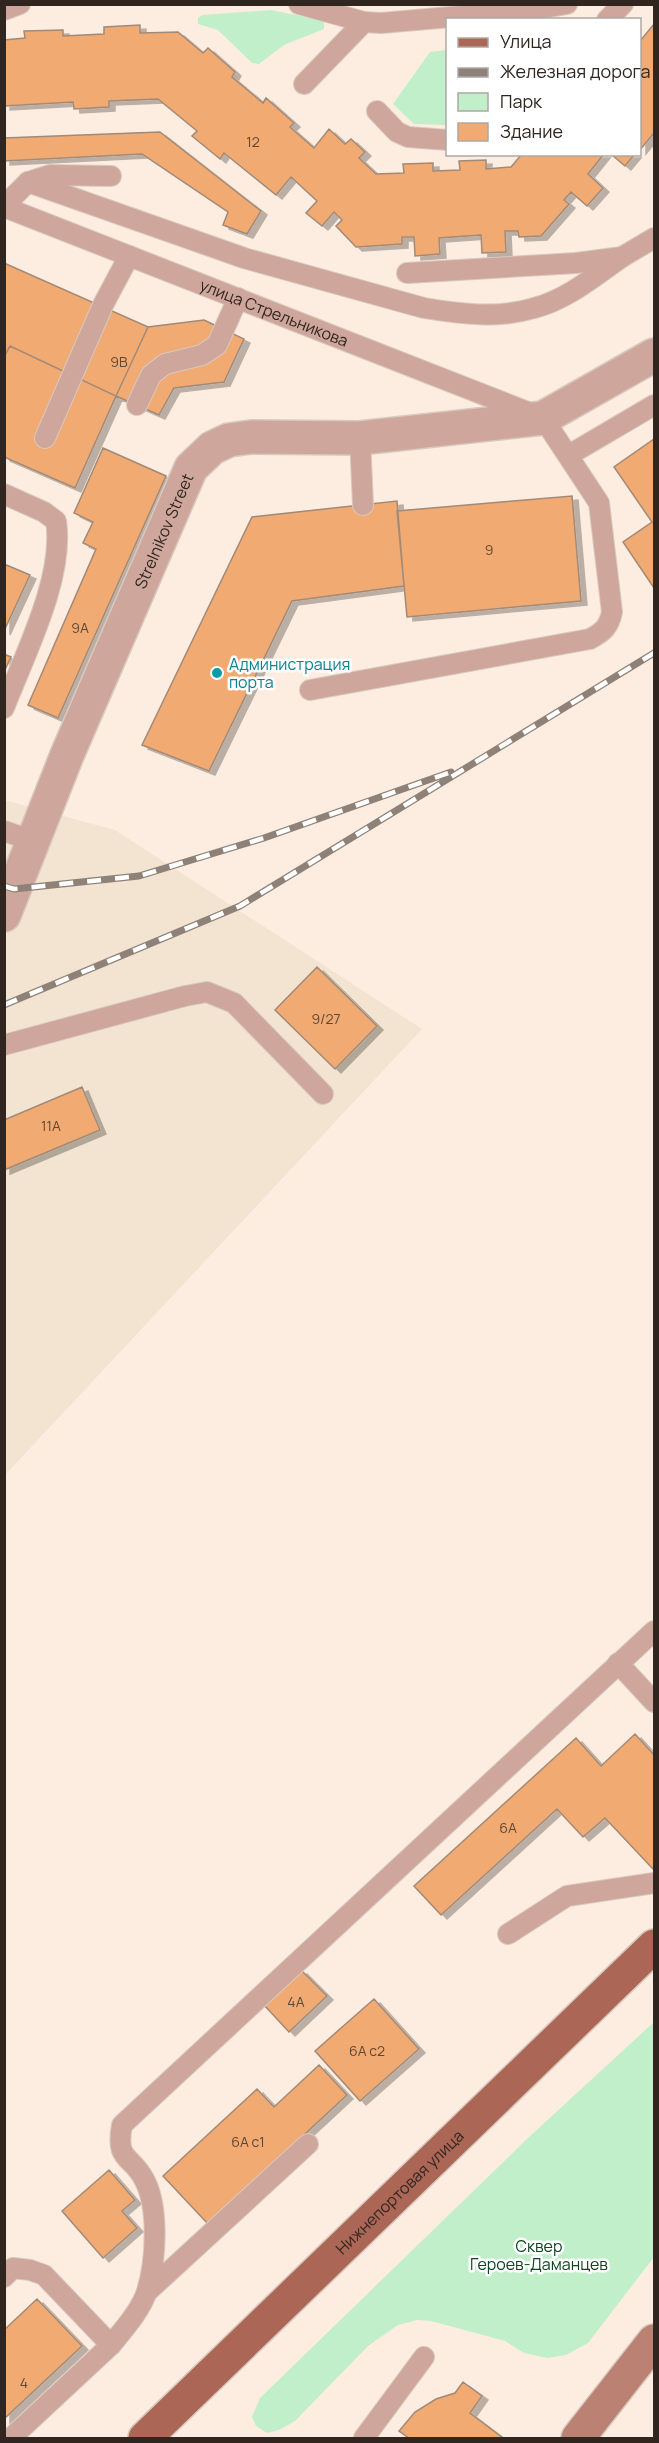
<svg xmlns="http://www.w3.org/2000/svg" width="659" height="2443" font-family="Manrope,sans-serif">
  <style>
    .industrial { fill: #f2e4d1 }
    .green { fill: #c1efc9 }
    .building { fill: #f1aa72; stroke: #a28a78; stroke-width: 1.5; filter: url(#shadow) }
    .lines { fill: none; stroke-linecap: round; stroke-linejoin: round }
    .lane-casing { stroke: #d8c9be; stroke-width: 22 }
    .street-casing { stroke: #d8c9be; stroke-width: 36 }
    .secondary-casing { stroke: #d8c9be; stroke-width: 36 }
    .primary-casing { stroke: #d8c9be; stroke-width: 36 }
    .lane { stroke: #cea69c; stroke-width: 20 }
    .street { stroke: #cea69c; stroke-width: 33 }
    .secondary { stroke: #bb8173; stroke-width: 33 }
    .primary { stroke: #ac6656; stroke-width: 33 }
    .rail-casing { stroke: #8e8278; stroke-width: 7 }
    .rail { stroke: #fff; stroke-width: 4.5; stroke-dasharray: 14; stroke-linecap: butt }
    .culture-dot { fill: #0f9aa8; stroke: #fff; stroke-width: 2 }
    .labels { text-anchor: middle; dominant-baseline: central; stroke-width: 5; stroke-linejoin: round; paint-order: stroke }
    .number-label { font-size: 14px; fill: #604734 }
    .street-label { font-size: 16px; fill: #30261f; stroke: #fff }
    .culture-label { font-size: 16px; fill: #0d838f; stroke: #fff; text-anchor: start }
    .park-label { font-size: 16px; fill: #0e4520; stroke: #fff }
  </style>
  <defs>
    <filter id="shadow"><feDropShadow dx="6" dy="4" stdDeviation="0" flood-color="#0004"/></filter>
  </defs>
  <rect width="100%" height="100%" fill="#fdede1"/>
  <path class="industrial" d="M4 800 115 830 422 1029 5 1475Z"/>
  <path class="green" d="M271 10 321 20 324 22V29L284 45 259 64 252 63 218 30 198 24V18L202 15Z
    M447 50V125L414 124 393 104 430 52Z
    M654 2022V2257L588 2343 566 2355 547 2358 524 2353 505 2341 431 2321 417 2320 398 2325 368 2346 295 2421 279 2430 267 2433 256 2426 252 2417 260 2398 528 2138Z"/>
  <path class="building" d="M654 24V133L640 150V41Z
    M140 25V33L178 32 203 53 208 48 235 72 232 77 263 103 266 98 294 123 290 127 314 148 329 129 345 144 351 139 365 152 359 158 376 174 404 173 403 164 433 163V171L460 170 459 161 486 160V169L511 167 522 154H604L588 174 603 188 587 206 571 192 564 200 569 204 541 236 519 237 518 231H505L506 252 482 253 481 235 439 238 440 254 415 256 414 237H402V244L356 247 336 226 342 220 334 212 322 226 306 213 317 201 291 177 276 195 224 153 220 159 192 136 197 131 158 99 109 101V107L74 109 73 102 4 106V40L25 38 24 31 63 30V36L104 34V27Z
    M160 132 261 211 247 234 223 225 228 212 142 154 4 161V138Z
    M611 154H635L625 166Z
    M4 263 148 327 204 320 244 339 224 382 174 388 159 415 116 396 75 488 4 457Z
    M204 320 244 339 224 382 174 388 159 415 116 396 148 327Z
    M10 346 116 396 75 488 4 457V357Z
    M654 439V588L623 542 652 522 614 467Z
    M103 448 166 476 58 718 28 705 96 549 83 543 93 522 74 513Z
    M572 496 581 601 407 617 397 511Z
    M397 501 404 586 292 601 209 771 142 745 252 517Z
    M4 564 30 575 4 631Z
    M4 654 11 657 4 672Z
    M317 967 377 1026 335 1069 275 1010Z
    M82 1087 100 1130 4 1170V1120Z
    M635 1734 654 1755V1867L653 1869 605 1818 583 1837 557 1809 441 1915 414 1886 576 1738 601 1766Z
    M301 1970 327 1996 289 2032 264 2005Z
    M374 1999 419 2049 360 2101 315 2051Z
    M319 2065 347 2095 208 2224 163 2176 257 2089 274 2107Z
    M109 2170 135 2200 122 2211 137 2228 103 2258 62 2211Z
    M37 2299 82 2346 4 2419V2330Z
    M463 2382 482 2396 470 2413 503 2438H409L399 2431 415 2412 436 2399 455 2393Z"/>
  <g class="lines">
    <g class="lane-casing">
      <g id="lane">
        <path d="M299 4 364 22 381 23 532 10 567 4"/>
        <path d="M4 10 20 4"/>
        <path d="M607 20 623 4"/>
        <path d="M304 84 364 22"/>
        <path d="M377 111 397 132 408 137 448 140"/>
        <path d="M28 182 244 258 424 308C460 314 498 319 534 308 566 300 595 276 622 257"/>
        <path d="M4 206 28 182 50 175 111 176"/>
        <path id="s1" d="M4 207 543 418 599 503 612 612C609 627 603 632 590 639L310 690"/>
        <path d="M407 273 576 263 622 257 654 238"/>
        <path d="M137 405 151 375 165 364 202 355 217 345 238 298"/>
        <path d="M45 438 103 305 129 256"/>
        <path d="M360 438 363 505"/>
        <path d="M569 455 654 405"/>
        <path d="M4 494 44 512 56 521C65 577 24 656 4 708"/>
        <path d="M4 831 33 841"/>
        <path d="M4 1045 185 996 207 992 234 1003 323 1094"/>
        <path d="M618 1663 654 1702"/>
        <path d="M508 1934 567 1896 654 1883"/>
        <path d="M4 2277 13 2268 30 2270 44 2275 111 2345 11 2438"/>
        <path d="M147 2292 308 2144"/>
        <path d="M111 2345C124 2329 141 2310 147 2291 156 2261 159 2209 145 2181 132 2154 115 2163 122 2125L654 1631"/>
        <path d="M364 2438 424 2357"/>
      </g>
    </g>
    <g class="street-casing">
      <g id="street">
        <path id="s2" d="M4 915 67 755 191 468 212 448 229 440 251 437 360 438 543 418 654 355"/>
      </g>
    </g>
    <g class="secondary-casing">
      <path id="secondary" d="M578 2438 654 2341"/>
    </g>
    <g class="primary-casing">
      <g id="primary">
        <path id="s3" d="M145 2438 654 1946"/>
      </g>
    </g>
    <use href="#lane" class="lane"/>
    <use href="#street" class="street"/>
    <use href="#secondary" class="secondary"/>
    <use href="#primary" class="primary"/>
    <g class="rail-casing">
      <path id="rail" d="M4 886 14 889 139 876 264 838 451 772
        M4 1005 240 906 654 653"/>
    </g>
    <use href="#rail" class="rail"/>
  </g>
  <circle class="culture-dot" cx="217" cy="673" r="6"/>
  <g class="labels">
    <g class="number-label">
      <text x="253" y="141">12</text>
      <text x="119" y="361">9В</text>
      <text x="489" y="549">9</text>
      <text x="80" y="627">9А</text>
      <text x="326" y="1018">9/27</text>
      <text x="51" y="1125">11А</text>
      <text x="508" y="1827">6А</text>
      <text x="296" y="2001">4А</text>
      <text x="367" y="2050">6А с2</text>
      <text x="248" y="2141">6А с1</text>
      <text x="24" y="2382">4</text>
    </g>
    <g class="street-label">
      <text stroke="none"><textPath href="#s1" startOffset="290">улица Стрельникова</textPath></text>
      <text stroke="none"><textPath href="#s2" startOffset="416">Strelnikov Street</textPath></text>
      <text stroke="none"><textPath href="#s3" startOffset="354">Нижнепортовая улица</textPath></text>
    </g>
    <g class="culture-label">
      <text x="229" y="664">Администрация<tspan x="229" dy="18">порта</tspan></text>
    </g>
    <g class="park-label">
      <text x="539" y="2246">Сквер<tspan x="539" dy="18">Героев-Даманцев</tspan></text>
    </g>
  </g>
  <rect width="659" height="2443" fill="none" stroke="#30261f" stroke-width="12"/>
  <rect x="446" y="18" width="195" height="138" fill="#ffffff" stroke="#aca8a5" stroke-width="1.5"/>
  <rect x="458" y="38" width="30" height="9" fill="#ac6656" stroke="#aca8a5" stroke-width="1.5"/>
  <text x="500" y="48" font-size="18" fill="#30261f">Улица</text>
  <rect x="458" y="68" width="30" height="9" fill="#8e8278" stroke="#aca8a5" stroke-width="1.5"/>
  <text x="500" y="78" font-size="18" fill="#30261f">Железная дорога</text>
  <rect x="458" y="93" width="30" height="18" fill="#c1efc9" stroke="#aca8a5" stroke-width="1.5"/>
  <text x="500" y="108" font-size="18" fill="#30261f">Парк</text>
  <rect x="458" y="123" width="30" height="18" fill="#f1aa72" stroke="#aca8a5" stroke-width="1.5"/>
  <text x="500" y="138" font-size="18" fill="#30261f">Здание</text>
</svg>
